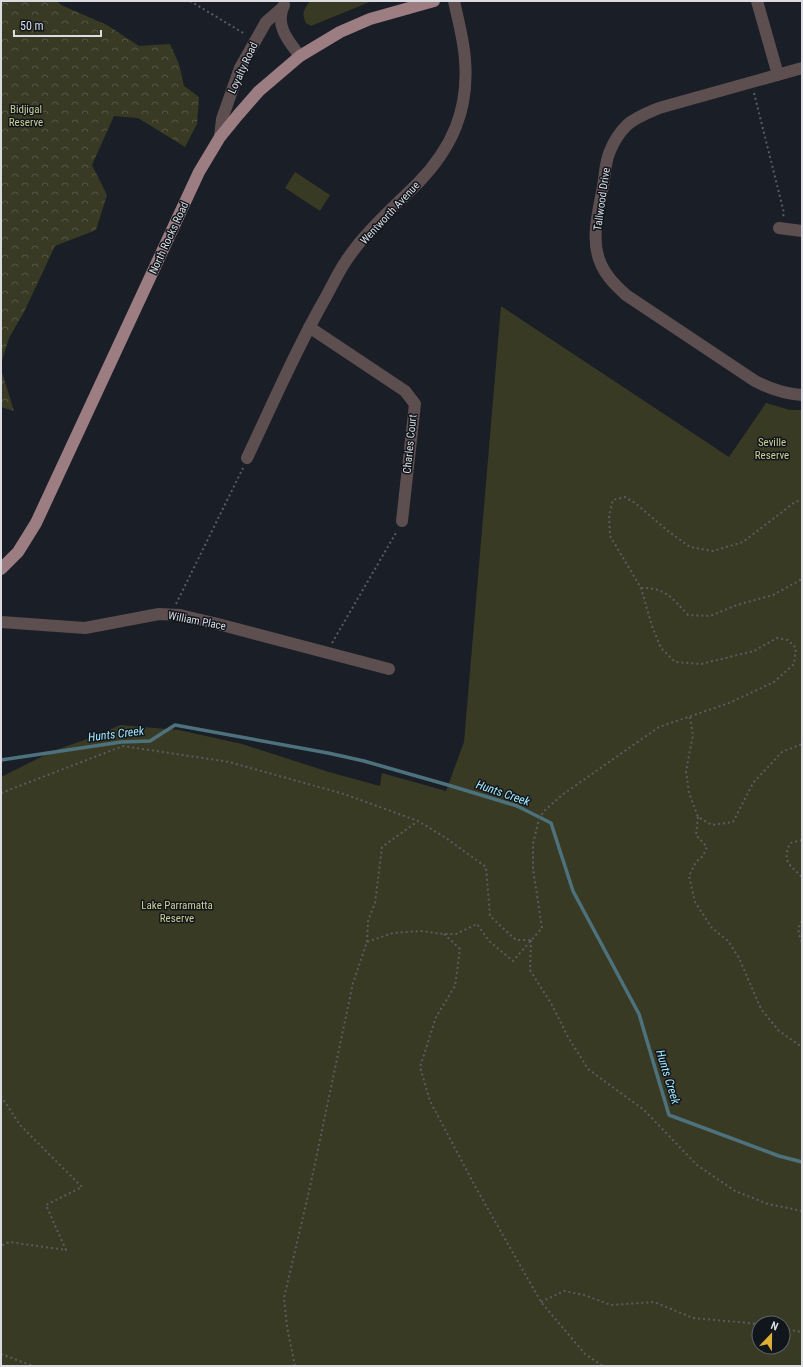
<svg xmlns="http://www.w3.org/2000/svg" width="803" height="1367" font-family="'Roboto Condensed',sans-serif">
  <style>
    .forest { fill: url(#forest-crowns) }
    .green { fill: #393a23; fill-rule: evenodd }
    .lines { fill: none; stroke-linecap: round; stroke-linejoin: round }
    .stream { stroke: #4d727d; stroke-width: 3.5 }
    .path { stroke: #595c63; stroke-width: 2; stroke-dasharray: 2 3; stroke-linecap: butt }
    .minor { stroke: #5d4e50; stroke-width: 12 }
    .major { stroke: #9c7d81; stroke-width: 12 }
    .labels { text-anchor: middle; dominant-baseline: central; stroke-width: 3; stroke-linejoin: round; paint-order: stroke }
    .street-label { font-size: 11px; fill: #dadce2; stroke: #11151c }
    .park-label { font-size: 11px; fill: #cbce95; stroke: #11151c }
    .water-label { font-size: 12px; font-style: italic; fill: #a2e9fd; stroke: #11151c }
  </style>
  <defs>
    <pattern id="forest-crowns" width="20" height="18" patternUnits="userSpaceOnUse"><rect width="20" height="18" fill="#393a23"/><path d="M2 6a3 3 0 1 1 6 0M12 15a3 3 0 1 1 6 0" fill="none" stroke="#555643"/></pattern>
  </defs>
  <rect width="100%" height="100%" fill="#1a1e26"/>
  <path class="forest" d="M1 1H57L61 5 107 25 139 46 170 44 179 64 184 86 199 97 197 124 185 147 138 118 114 116 92 165 107 195 96 230 55 246 24 312 9 338 1 364Z
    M1 369 14 411 1 407Z"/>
  <path class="green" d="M310 1H372L311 26 306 23C301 14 304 9 310 1Z
    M295 172 330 195 320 211 285 188Z
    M501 306 729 457 766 403 790 410H802V1366H1V777L53 751 93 737 120 725 179 730 242 744 329 772 380 786 382 773 446 791 464 742ZM759 1323H783V1347H759Z"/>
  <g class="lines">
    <path class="stream" d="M1 760 121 742 150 741 175 725 328 753 364 761 448 785 517 806 551 823 573 891 639 1014 669 1115 779 1156 802 1162"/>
    <path class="path" d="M190 1 245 34
      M754 93 784 213 783 217
      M641 588C665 587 673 599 688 615L710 616 737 605 773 595 802 579
      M176 604 243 468
      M332 643 397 531
      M690 717 693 735 686 771 689 793 698 817 712 825 733 822 753 783 782 752 802 744
      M1 793 123 746 229 762 344 794 418 821 446 838 486 867 490 916 516 940H531
      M698 817 696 835 707 847 703 856 696 862 689 876 695 902 712 928 728 941 739 958 761 1009 779 1031 802 1047
      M802 840 790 843C782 862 789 864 802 877
      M802 921C797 928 798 934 802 942
      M444 934 460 949 455 986 436 1017 420 1067 430 1101 476 1188 541 1302 585 1354 603 1366
      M531 940 530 970 552 1005 568 1037 588 1069 644 1110 697 1165 735 1191 768 1204 802 1211
      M367 942 368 921 375 903 382 847 418 821
      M1 1096 20 1125 82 1187 46 1205 66 1250 9 1242 1 1246
      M541 1302 564 1291 584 1295 611 1305 654 1302 693 1318 759 1324
      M783 1329 802 1332
      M1 1354 33 1366
      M295 1366 287 1327 284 1298 310 1187 353 983 367 942 393 933 421 931 444 934H456L477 924 489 941 513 961 542 928 533 869V844L538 823 543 812 562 795 659 727 729 703 774 682 794 664 796 648 788 640 777 638 754 651 701 664 675 662 661 648 652 626 641 588 610 536 609 515 613 500 625 497 635 503 668 531 690 547 713 551 743 542 795 502 802 500"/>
    <path class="minor" d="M757 1 778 75
      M284 5C274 25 289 42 300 56
      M802 68 659 108C647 113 636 117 627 125 620 132 614 141 610 151 605 162 605 175 603 186 599 209 591 236 599 259 604 274 614 284 626 295L755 381C770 389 785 394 802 395
      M220 137 222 119 240 68 266 22 282 8
      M779 228 802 231
      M309 327 405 391 415 404 402 521
      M247 458C273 403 297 347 327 295 333 284 339 271 346 261 365 232 394 207 418 183 452 148 469 110 465 60 464 41 458 20 454 1
      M1 622 85 628 159 614 180 615 218 624 389 669"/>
    <path class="major" d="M1 569 18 552 36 523 199 172 220 137 238 115 259 91 300 56 340 32 370 19 434 1"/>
  </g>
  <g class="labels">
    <g class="street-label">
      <text transform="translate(243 68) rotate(-65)">Loyalty Road</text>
      <text transform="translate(602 199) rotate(-82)">Tallwood Drive</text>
      <text transform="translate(390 213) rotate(-47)">Wentworth Avenue</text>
      <text transform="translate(169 238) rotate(-65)">North Rocks Road</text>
      <text transform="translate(410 444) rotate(-84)">Charles Court</text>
      <text transform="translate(197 621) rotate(11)">William Place</text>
    </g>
    <g class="park-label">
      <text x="26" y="109">Bidjigal<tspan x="26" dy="13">Reserve</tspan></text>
      <text x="772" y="442">Seville<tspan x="772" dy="13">Reserve</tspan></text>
      <text x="177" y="905">Lake Parramatta<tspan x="177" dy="13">Reserve</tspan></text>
    </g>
    <g class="water-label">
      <text transform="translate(116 734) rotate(-7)">Hunts Creek</text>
      <text transform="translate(503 793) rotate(19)">Hunts Creek</text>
      <text transform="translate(668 1077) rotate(73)">Hunts Creek</text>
    </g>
  </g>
  <rect width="803" height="1367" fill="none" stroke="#dadce2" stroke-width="4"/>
  <g transform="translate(771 1335) rotate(22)"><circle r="19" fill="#11151c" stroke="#61656b"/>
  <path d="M0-3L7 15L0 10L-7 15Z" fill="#ddb133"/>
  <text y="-6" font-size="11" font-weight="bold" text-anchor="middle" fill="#dadce2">N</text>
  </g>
  <path d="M14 30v6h87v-6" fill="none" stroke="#dadce2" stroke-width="2"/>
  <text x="20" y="30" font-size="12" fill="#dadce2" stroke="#11151c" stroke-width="3" paint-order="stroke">50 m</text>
</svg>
